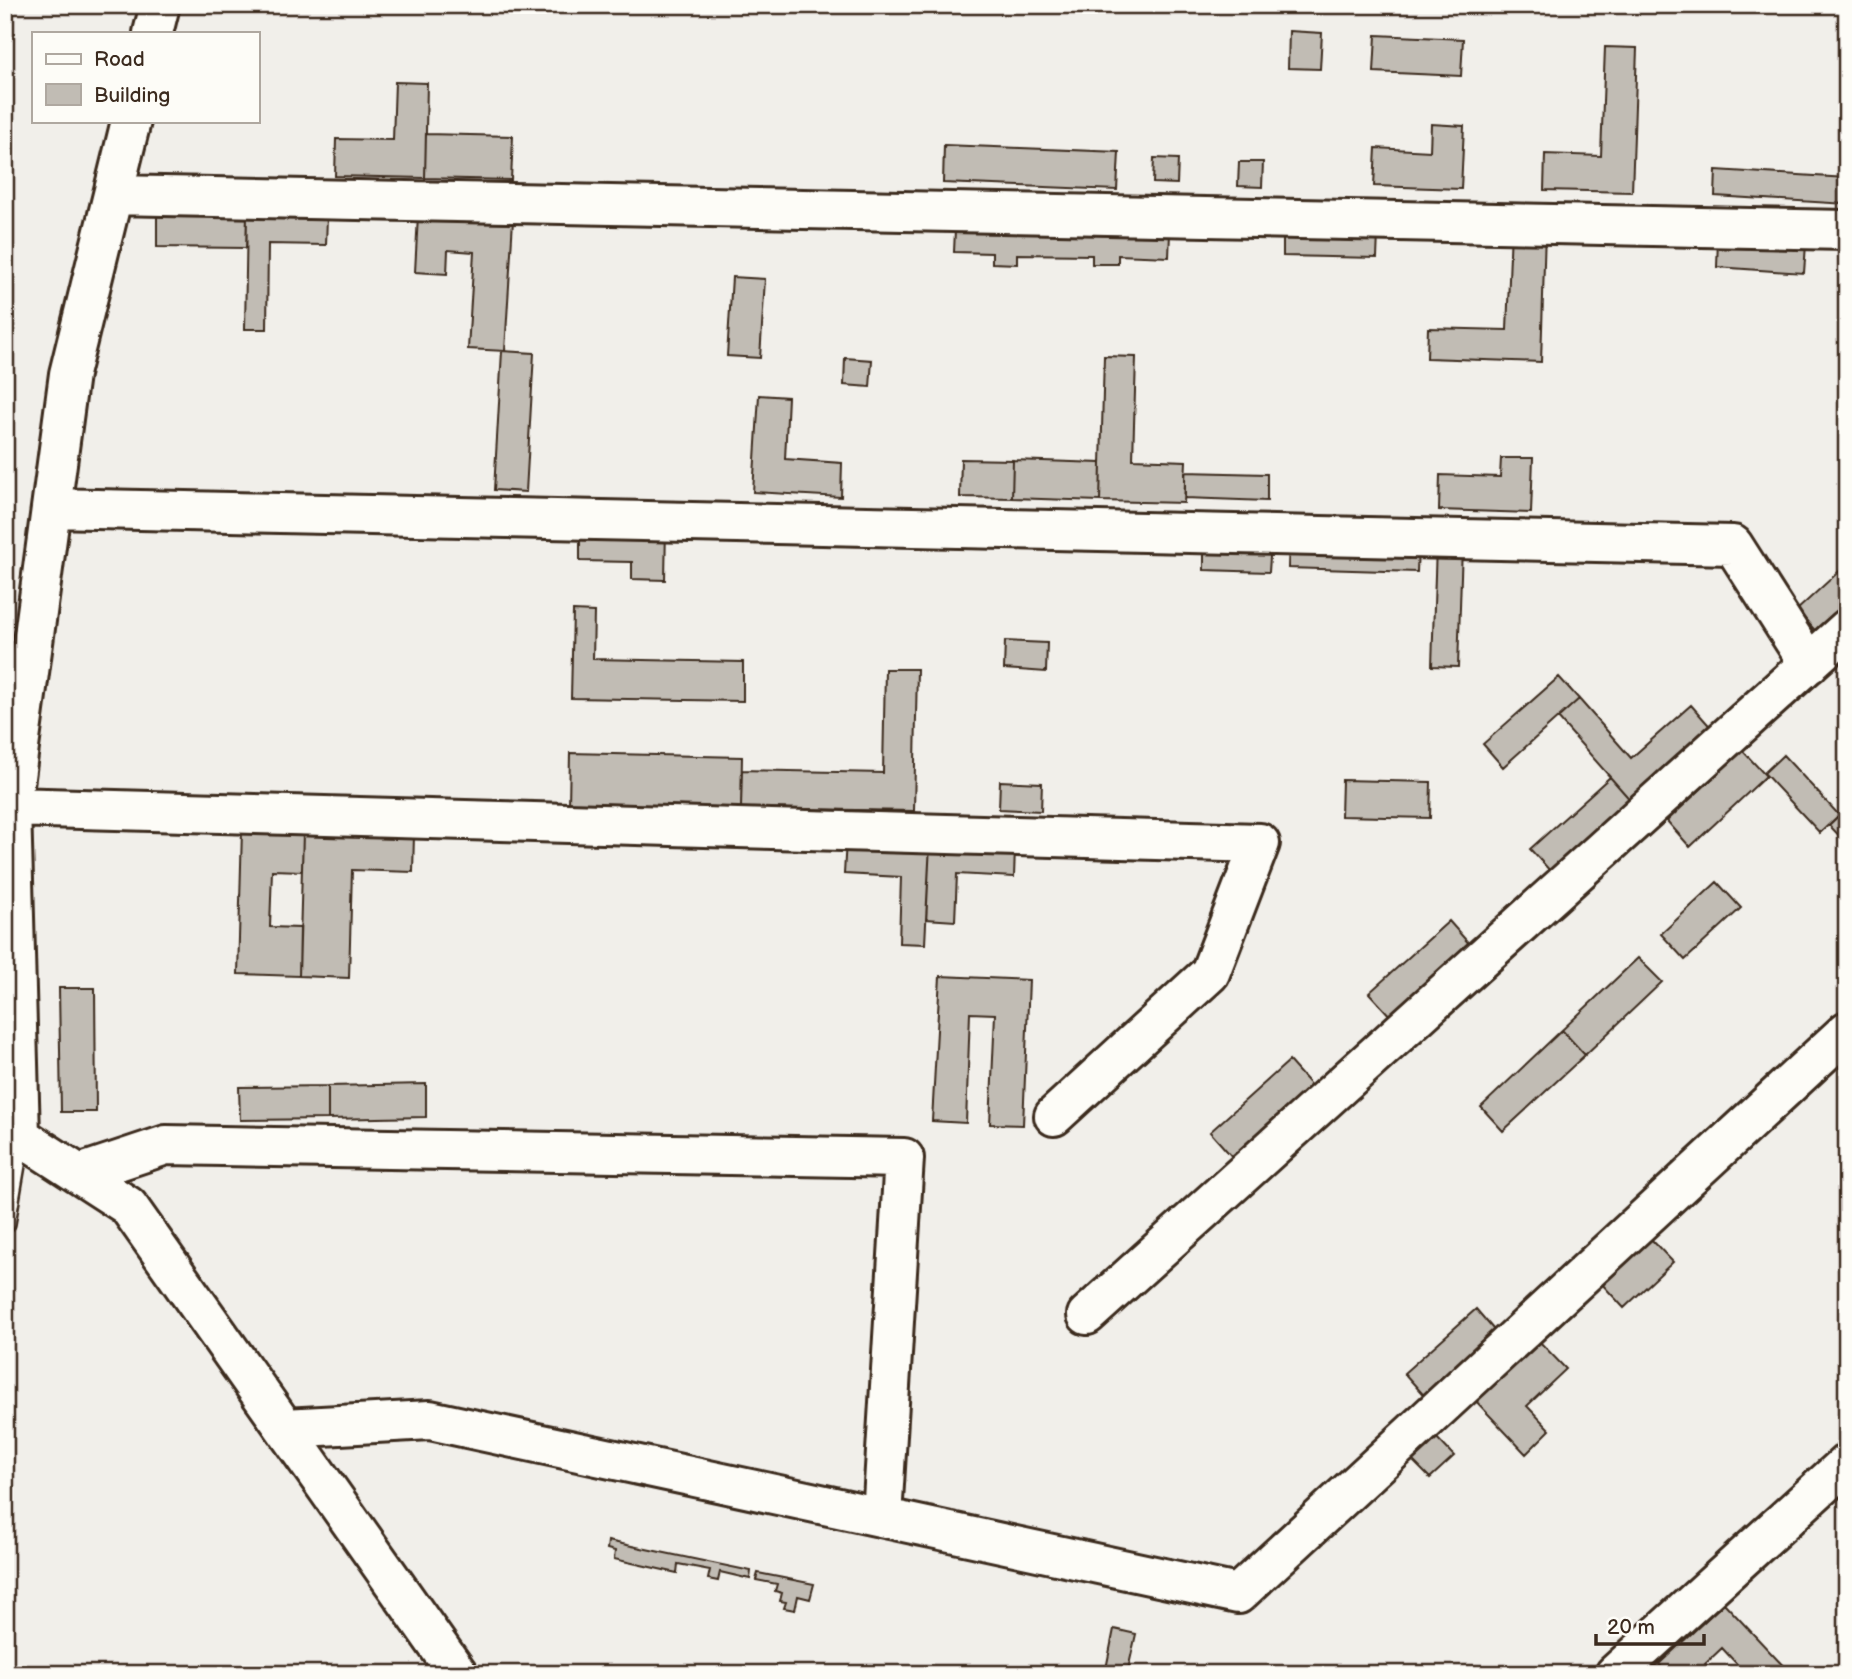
<svg xmlns="http://www.w3.org/2000/svg" width="1852" height="1679" font-family="'Balsamiq Sans',sans-serif">
  <style>
    .building { fill: #c1bcb4; stroke: #3b2a1e; stroke-width: 2 }
    .lines { fill: none; stroke-linecap: round; stroke-linejoin: round }
    .lane-casing { stroke: #3b2a1e; stroke-width: 24 }
    .street-casing { stroke: #3b2a1e; stroke-width: 44 }
    .lane { stroke: #fdfcf7; stroke-width: 19 }
    .street { stroke: #fdfcf7; stroke-width: 38 }
  </style>
  <rect width="100%" height="100%" fill="#f1efea"/>
  <filter id="ink" filterUnits="userSpaceOnUse"><feTurbulence type="fractalNoise" baseFrequency=".0143" numOctaves="2"/><feDisplacementMap in="SourceGraphic" scale="14" xChannelSelector="R" yChannelSelector="G"/><feConvolveMatrix kernelMatrix="1 2 1 2 8 2 1 2 1" color-interpolation-filters="sRGB"/></filter>
  <g filter="url(#ink)">
    <path class="building" d="M945 5H1013V10Z
      M1289 31 1322 33 1320 69 1288 68Z
      M1376 35 1463 39 1461 76 1374 72Z
      M1605 47 1637 48 1632 192 1544 190 1545 154 1601 156Z
      M395 82 427 83 425 178 335 176 336 139 393 140Z
      M1431 124 1464 126 1461 189 1374 186 1376 148 1430 151Z
      M426 134 513 136 511 180 425 178Z
      M944 145 1119 152 1117 190 943 183Z
      M1154 158 1178 159 1177 184 1153 183Z
      M1239 162H1263L1262 187 1238 186Z
      M1716 170 1847 178V204L1715 196Z
      M157 214 247 215 246 248 157 247Z
      M247 215 327 217 326 245 268 244 267 329H245Z
      M418 215 513 220 505 351 468 349 474 252 448 250 447 274 415 272Z
      M1511 229 1545 230 1541 362 1427 358 1428 328 1507 330Z
      M955 230 1170 233 1169 257 1118 255V264H1092V255L1017 254V264L992 263V253L954 252Z
      M1283 231 1378 233 1377 258 1283 256Z
      M1718 239 1806 244 1804 273 1717 267Z
      M732 277 765 279 760 358 727 356Z
      M502 351 534 353 526 492 494 490Z
      M1104 356 1136 357 1133 459 1186 461 1184 503 1100 501Z
      M845 358 872 360 870 387 844 385Z
      M759 395 788 397 785 459 842 463 841 497 753 492Z
      M1501 458H1533L1531 513 1439 510 1440 475 1500 477Z
      M961 459 1013 460 1012 498 960 497Z
      M1013 460 1101 463 1100 501 1012 498Z
      M1185 472 1267 474V501L1185 498Z
      M580 526 666 527 665 580 632 579V562L580 561Z
      M1204 540 1271 542 1269 572 1204 570Z
      M1289 541 1418 545 1417 572 1288 568Z
      M1436 545 1462 546 1458 667 1432 666Z
      M1847 564V609L1819 635 1797 610Z
      M573 611 594 612 593 659 743 662V701L571 698Z
      M1005 641 1047 643 1046 672 1004 669Z
      M885 669H917L914 811 741 808 742 770 883 773Z
      M1559 677 1579 699 1503 767 1483 744Z
      M1579 699 1631 758 1691 705 1714 731 1633 803 1558 718Z
      M1742 750 1766 776 1690 847 1667 821Z
      M570 753 742 757 741 808 569 805Z
      M1783 755 1839 815 1820 833 1764 773Z
      M1610 777 1633 803 1553 874 1530 849Z
      M1342 780 1431 782 1430 818 1341 816Z
      M1000 781 1042 783 1041 811 999 809Z
      M1847 808V844L1829 825Z
      M242 830 303 832 302 871 272 870 270 927 300 928 299 976 238 974Z
      M303 832 414 835 413 872 352 870 349 978 299 976Z
      M846 840 930 844 925 944 899 943 901 877 844 874Z
      M930 844 1015 848 1014 877 957 874 955 921 926 919Z
      M1717 882 1741 908 1685 960 1661 934Z
      M1449 921 1472 947 1392 1018 1369 993Z
      M1638 958 1662 982 1585 1055 1562 1030Z
      M940 976 1029 980 1023 1125 990 1124 995 1014 970 1013 966 1123 932 1121Z
      M59 988H95L96 1112H61Z
      M1562 1030 1585 1055 1503 1131 1481 1107Z
      M1289 1061 1314 1089 1235 1160 1210 1132Z
      M426 1084V1117L328 1119V1086Z
      M328 1086V1119L240 1120 239 1087Z
      M1648 1236 1673 1262 1624 1308 1600 1282Z
      M1476 1309 1499 1336 1428 1400 1404 1373Z
      M1536 1338 1566 1369 1527 1406 1550 1430 1526 1454 1473 1398Z
      M1434 1435 1454 1456 1430 1478 1410 1458Z
      M608 1541 751 1571 750 1579 720 1572 718 1581 708 1579 710 1570 678 1564 677 1573 614 1559 615 1551 607 1549Z
      M758 1573 814 1584 810 1599 798 1596 795 1610 784 1608 786 1602 780 1601 782 1593 775 1591 777 1584 756 1580Z
      M1724 1603 1789 1672 1787 1674H1746L1722 1648 1705 1664 1714 1674H1668L1659 1664Z
      M1114 1629 1136 1634 1127 1674H1105Z"/>
    <g class="lines">
      <g class="lane-casing">
        <path id="lane" d="M5 1223 20 1136"/>
      </g>
      <g class="street-casing">
        <path id="street" d="M153 33 160 5
          M131 121 69 374 11 807 20 1136 128 1206 458 1674
          M113 195 1847 230
          M51 508 1733 545 1809 664
          M11 807 1260 843 1210 973 1054 1116
          M79 1174 166 1145 904 1158 882 1517
          M1087 1315 1847 629
          M285 1428 430 1420 1238 1594 1847 1031
          M1615 1674 1847 1463"/>
      </g>
      <use href="#lane" class="lane"/>
      <use href="#street" class="street"/>
    </g>
  </g>
  <rect width="1852" height="1679" fill="none" stroke="#fdfcf7" stroke-width="28"/>
  <rect x="14" y="14" width="1824" height="1651" fill="none" stroke="#3b2a1e" stroke-width="2.5" filter="url(#ink)"/>
  <rect x="32" y="32" width="228" height="91" fill="#fdfcf7" stroke="#afa8a0" stroke-width="2"/>
  <rect x="46" y="54" width="35" height="10" fill="#fdfcf7" stroke="#afa8a0" stroke-width="2"/>
  <text x="94" y="66" font-size="21" fill="#3b2a1e">Road</text>
  <rect x="46" y="84" width="35" height="21" fill="#c1bcb4" stroke="#afa8a0" stroke-width="2"/>
  <text x="94" y="102" font-size="21" fill="#3b2a1e">Building</text>
  <path d="M1596 1634v10h108v-10" fill="none" stroke="#3b2a1e" stroke-width="3.5"/>
  <text x="1607" y="1634" font-size="21" fill="#3b2a1e" stroke="#fdfcf7" stroke-width="5" paint-order="stroke">20 m</text>
</svg>
